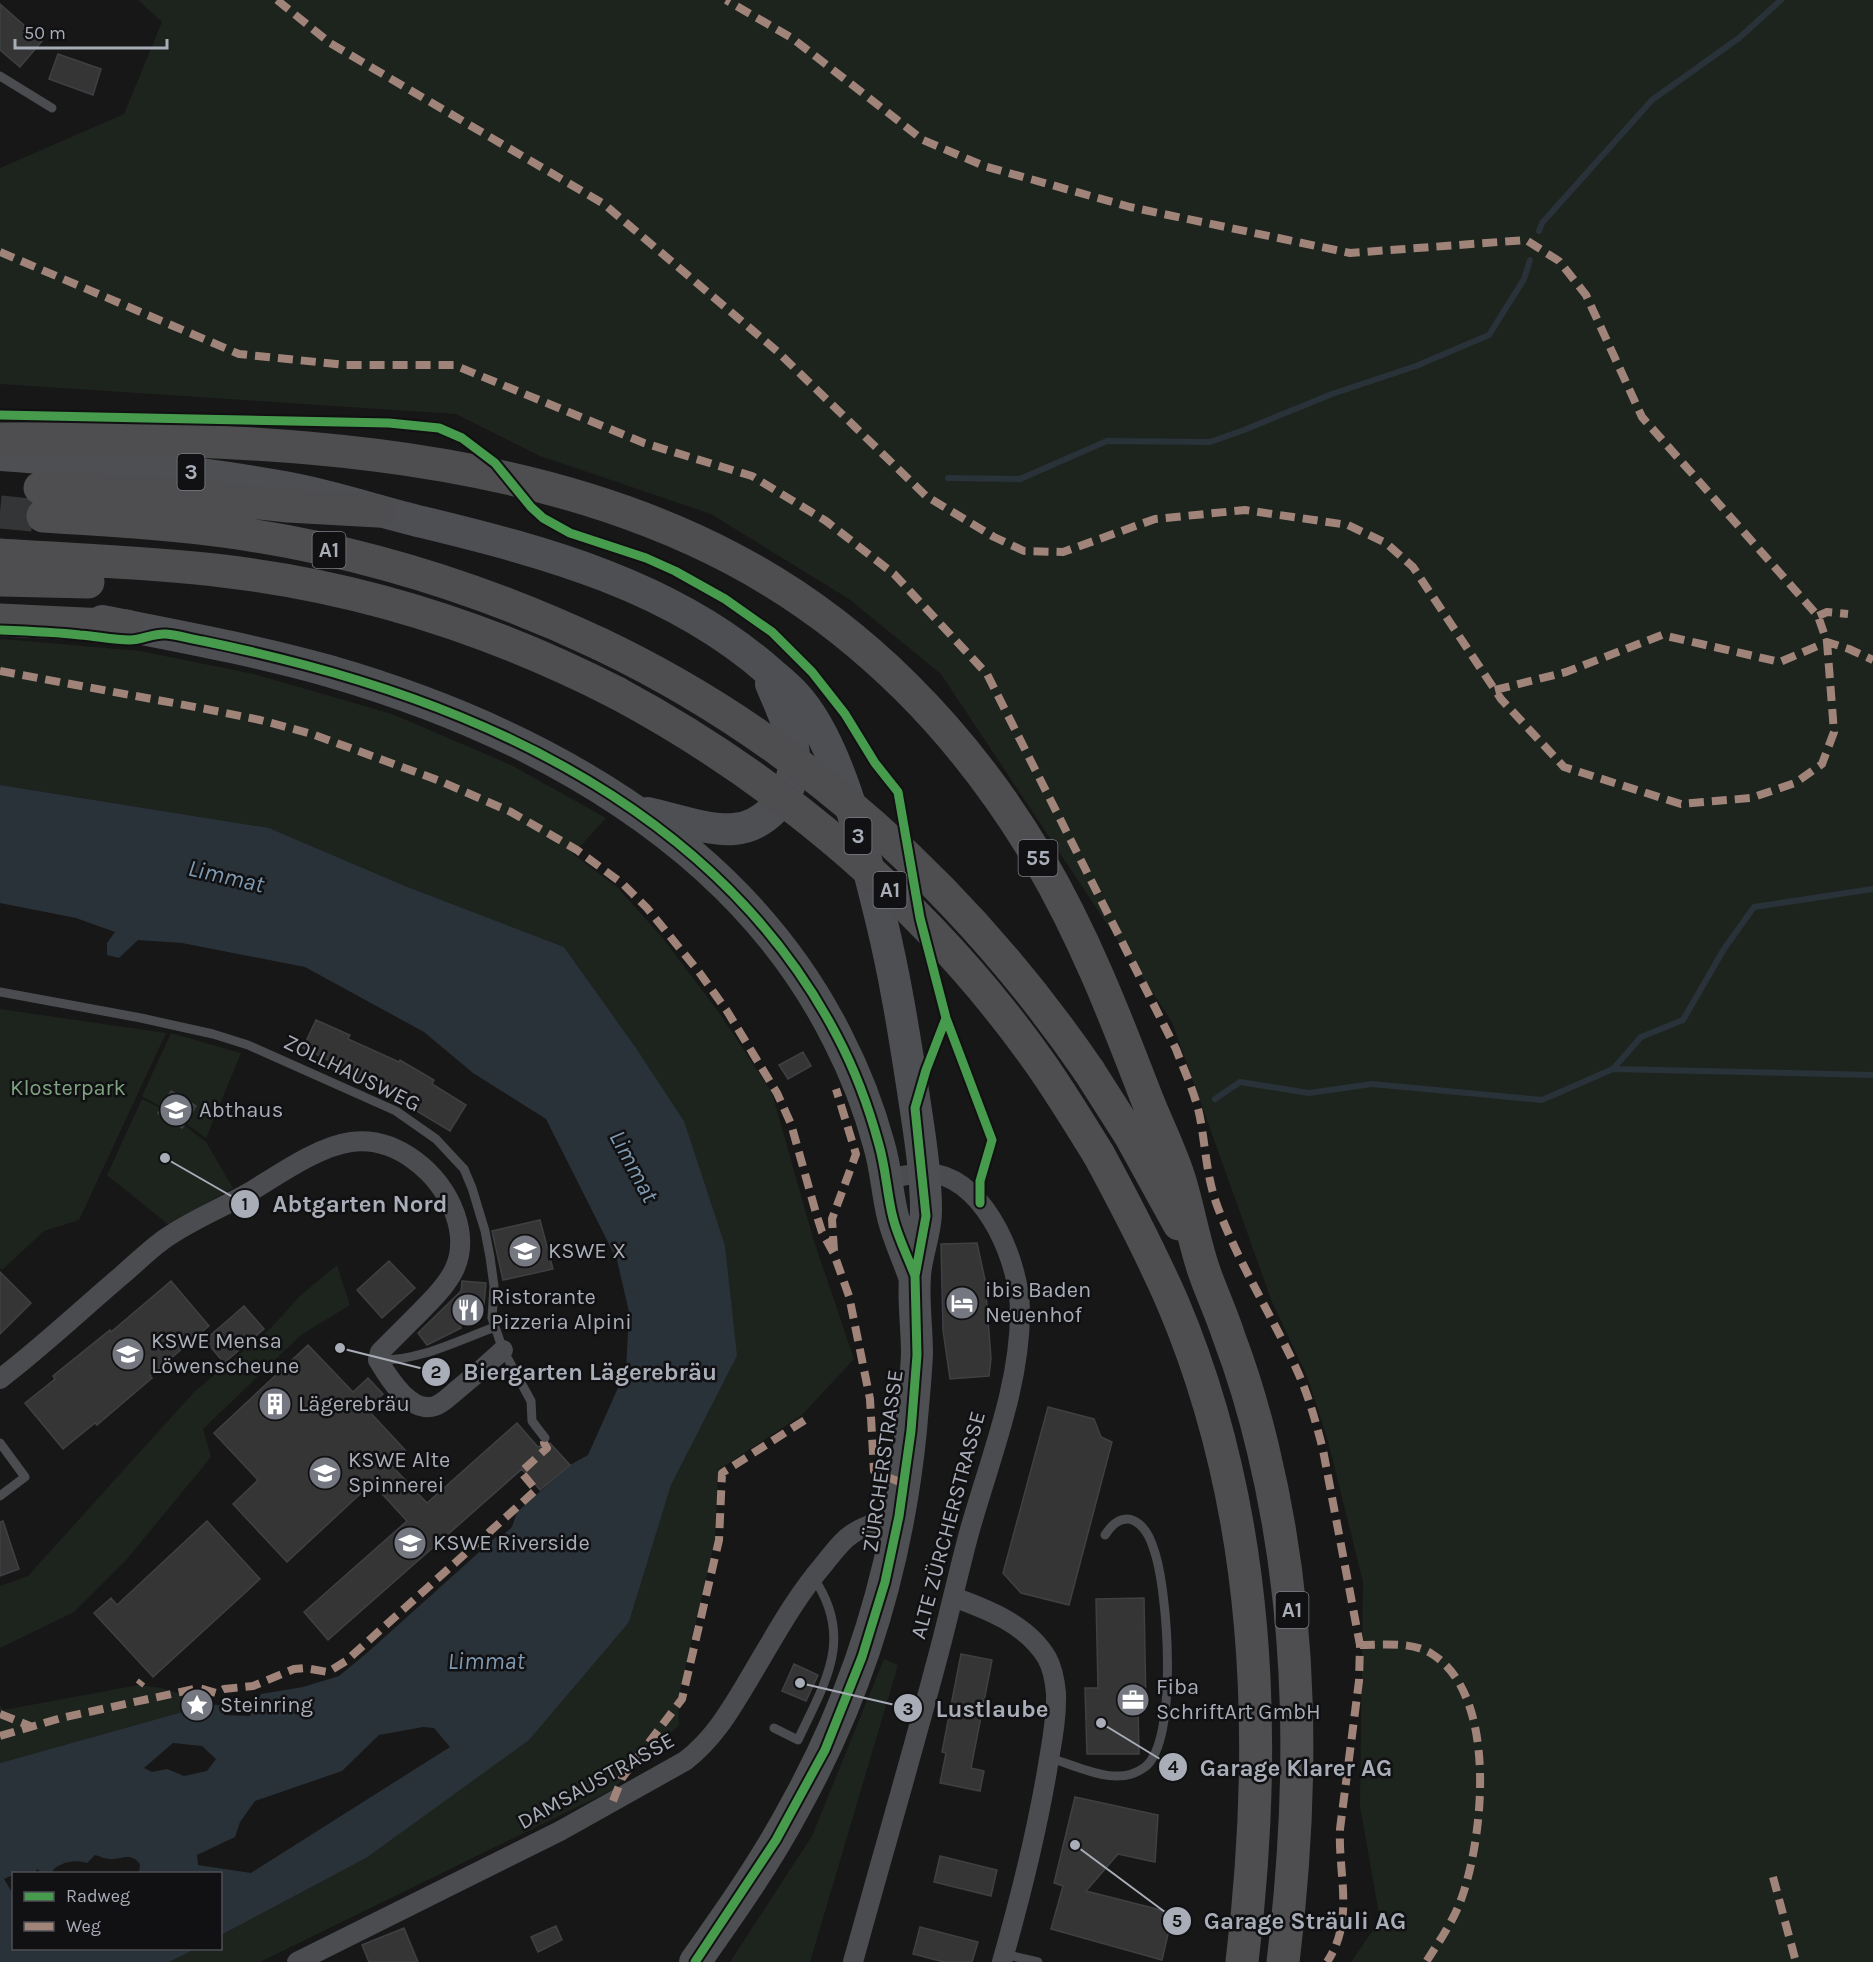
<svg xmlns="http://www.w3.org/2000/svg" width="1873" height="1962" font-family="Karla,sans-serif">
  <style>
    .green { fill: #1d241e }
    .water { fill: #2a3239; fill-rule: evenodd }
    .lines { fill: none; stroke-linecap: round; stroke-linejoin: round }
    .stream { stroke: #2a3239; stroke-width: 6 }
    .building { fill: #353536; stroke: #3f4043; stroke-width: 1.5 }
    .highway-tunnel { stroke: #343537; stroke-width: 33; stroke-dasharray: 33 16; stroke-linecap: butt }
    .lane { stroke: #4b4c50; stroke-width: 9 }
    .street { stroke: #4b4c50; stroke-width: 20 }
    .primary { stroke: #4d4f52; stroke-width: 32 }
    .highway { stroke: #4e4e51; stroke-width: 33 }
    .highway-bridge { stroke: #4e4e51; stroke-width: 33 }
    .quiet { stroke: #a18479; stroke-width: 8; stroke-dasharray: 15 8; stroke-linecap: butt }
    .cycleway-casing { stroke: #111113; stroke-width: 13 }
    .cycleway { stroke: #469c4c; stroke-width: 9 }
    .labels { text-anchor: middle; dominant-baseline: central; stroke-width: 5; stroke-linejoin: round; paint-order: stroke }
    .shield { fill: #111113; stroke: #7b7e86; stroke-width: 1.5 }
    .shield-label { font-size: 21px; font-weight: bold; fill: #a8adb8 }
    .street-label { font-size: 22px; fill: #a8adb8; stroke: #111113 }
    .park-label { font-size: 22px; fill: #7fa381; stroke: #111113 }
    .poi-label { font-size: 22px; fill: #a8adb8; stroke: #111113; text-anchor: start }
    .water-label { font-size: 24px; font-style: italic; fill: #7f9bb3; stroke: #111113 }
    .leader { fill: none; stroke: #a8adb8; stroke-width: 2 }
    .callout-dot { fill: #a8adb8; stroke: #111113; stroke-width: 2 }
    .mark-label { font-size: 18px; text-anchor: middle; font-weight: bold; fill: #111 }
    .callout-label { font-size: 24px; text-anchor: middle; font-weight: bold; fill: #a8adb8; stroke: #111113; stroke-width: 5; stroke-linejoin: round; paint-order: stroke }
  </style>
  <rect width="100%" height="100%" fill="#171717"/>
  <path class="green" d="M138 0H1873V1962H1351L1380 1920 1360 1806 1363 1582 1328 1441 1307 1376 1272 1302 1172 1022 941 674 849 599 711 514 540 456 456 414 0 384V168L124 114 162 22Z
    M2 639 140 651 254 674 392 714 511 765 606 818 573 854 617 887 662 937 720 1014 772 1093 813 1238 854 1359 802 1415 718 1470 715 1540 678 1699 679 1725 612 1790 260 1962H169L195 1949 220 1948 221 1935 366 1858 629 1622 671 1485 737 1356 684 1121 636 1048 564 947 405 886 269 828 0 785V640Z
    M0 1009 166 1033 79 1220 44 1231 2 1270 0 1268Z
    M171 1033 241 1053 206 1138 185 1123 195 1106 172 1091 161 1107 142 1096Z
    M142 1099 160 1108 158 1113 181 1128 184 1125 206 1142 233 1188 169 1225 107 1175Z
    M337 1265 350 1305 301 1335 203 1429 211 1457 127 1559 74 1612 0 1648V1586L28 1576 195 1391 270 1329 300 1296Z
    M884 1659 898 1665 810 1962H730L812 1836Z
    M139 1685 162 1688 211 1704 0 1763V1705L3 1710Z"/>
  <path class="water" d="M0 785 269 828 405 886 564 947 636 1048 684 1121 725 1246 737 1356 671 1485 629 1622 529 1740 366 1858 221 1935 220 1874 139 1873 140 1864C130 1852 124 1859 110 1859 105 1859 99 1856 95 1855L87 1863C75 1859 58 1862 51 1873H42L37 1869 35 1873 14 1874 13 1875 4 1879 13 1894 14 1948 195 1949 169 1962H0V1763L211 1704 223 1706 224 1715 250 1716 261 1694 303 1687 339 1676 368 1652 496 1537 499 1539 512 1527 517 1512 570 1465 588 1455 626 1370 629 1312 617 1260 546 1119 473 1073 424 1032 305 967 182 943 138 940 119 958 107 955V943L115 932 76 918 0 903ZM423 1727 434 1728 450 1747 251 1873 198 1865 197 1855 235 1837 240 1822 255 1801 342 1771 379 1735ZM173 1743 202 1746 216 1759 207 1771 184 1776 167 1769 152 1772 144 1768Z"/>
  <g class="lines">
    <path class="stream" d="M1539 231 1542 223 1652 100 1739 38 1781 0
      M948 478 1020 479 1107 441 1210 442 1244 430 1332 394 1416 366 1489 335 1524 279 1530 260
      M1613 1069 1641 1037 1683 1020 1724 949 1754 907 1873 889
      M1215 1099 1240 1082 1309 1093 1372 1084 1542 1100 1613 1069 1873 1075"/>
  </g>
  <path class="building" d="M0 4 42 41 20 67 0 50Z
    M58 54 101 69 93 95 49 79Z
    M316 1020 350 1035 348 1039 399 1062 400 1060 434 1080 432 1084 466 1105 450 1131 415 1110 418 1105 374 1078 370 1086 334 1069 336 1064 303 1048Z
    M803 1052 811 1066 788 1079 779 1065Z
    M171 1091 196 1106 182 1128 158 1113Z
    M540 1220 553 1269 503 1280 492 1231Z
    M977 1243 985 1280 991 1358 989 1376 950 1379 943 1330 941 1244Z
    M389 1261 415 1288 382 1318 357 1290Z
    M0 1272 31 1303 0 1334Z
    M171 1281 209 1326 150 1376 152 1378 97 1425 95 1423 63 1449 25 1403 55 1379 53 1376 110 1330 111 1332Z
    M462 1281 486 1283 483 1316 459 1315 461 1328 427 1345 418 1333 461 1291Z
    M244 1306 264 1329 224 1363 205 1340Z
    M308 1345 353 1392 368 1378 383 1394 367 1409 406 1451 391 1465 427 1503 517 1423 538 1447 550 1443 570 1465 540 1490 522 1469 328 1640 304 1612 407 1521 372 1483 287 1562 233 1504 258 1480 214 1433Z
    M1048 1407 1094 1419 1101 1437 1112 1442 1069 1605 1021 1593 1003 1573Z
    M3 1521 19 1569 0 1576V1522Z
    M207 1521 260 1579 153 1677 94 1613 111 1598 117 1605Z
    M1144 1598 1146 1707H1138L1139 1754H1087L1085 1688H1098L1096 1599Z
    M961 1654 992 1660 971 1768 984 1771 980 1791 940 1783 946 1753 942 1752Z
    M794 1664 818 1675 806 1701 782 1691Z
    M1075 1797 1158 1815 1155 1862 1118 1854 1086 1891 1173 1913 1162 1960 1051 1929 1063 1886 1054 1883Z
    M940 1856 997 1870 991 1896 934 1882Z
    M556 1926 562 1940 538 1952 531 1937Z
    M920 1927 978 1942 972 1962H944L913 1954Z
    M404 1928 418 1962H369L362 1945Z"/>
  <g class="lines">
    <path class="highway-tunnel" d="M0 512 43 516"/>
    <path class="lane" d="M0 76 52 108
      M0 992 141 1018 213 1034 248 1045 396 1111 436 1139 464 1169 472 1188 485 1231 490 1257 494 1286 492 1318 503 1350 531 1401 532 1421 545 1438
      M380 1360C419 1361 459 1340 495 1327
      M0 1443 25 1477 0 1496
      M774 1728 798 1740C825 1682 855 1638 813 1577
      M1049 1758C1078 1765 1116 1789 1145 1767 1179 1741 1168 1589 1154 1550 1146 1523 1125 1504 1105 1535
      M1004 1954 1038 1962"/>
    <path class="street" d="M0 1379C42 1347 81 1310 121 1276 135 1264 148 1251 163 1240 189 1221 222 1208 250 1192 278 1175 319 1146 351 1142 397 1136 440 1173 455 1214 471 1260 449 1283 419 1313 406 1326 393 1339 380 1352L378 1360C388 1377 410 1414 435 1406 442 1404 451 1395 457 1390 473 1377 488 1364 503 1350
      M953 1597C987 1609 1028 1625 1047 1658 1053 1669 1055 1682 1056 1693 1057 1719 1051 1746 1047 1771 1036 1835 1020 1899 1002 1962
      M297 1962 560 1831 685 1761C714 1739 731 1709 749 1679 773 1639 794 1599 824 1564 833 1553 841 1541 852 1534 866 1524 883 1521 899 1516
      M853 1962C881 1860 911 1758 938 1656 949 1615 958 1574 969 1533 989 1461 1020 1387 1020 1312 1020 1265 988 1184 936 1174 921 1171 901 1177 886 1178"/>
    <path class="primary" d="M0 455C95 462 190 470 284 487 330 495 376 511 422 522 546 552 673 586 771 673 779 680 788 687 795 695 840 743 865 855 881 919 895 976 904 1033 913 1091 919 1131 926 1172 926 1211 926 1233 916 1255 915 1276 913 1302 917 1328 917 1353 916 1379 913 1404 911 1430 898 1562 860 1689 796 1805 767 1860 731 1911 695 1962
      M102 621C178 636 254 650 329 671 533 730 740 841 838 1039 855 1072 869 1108 879 1145 886 1168 887 1193 893 1217 898 1237 907 1256 914 1276
      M648 813C674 819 708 831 734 829 749 828 763 820 774 809 811 770 789 726 771 684"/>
    <path class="highway" d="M0 439C241 437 516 444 733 559 862 627 965 734 1039 859 1083 934 1114 1013 1145 1094 1156 1123 1171 1151 1180 1181 1189 1211 1194 1242 1204 1271 1212 1294 1222 1315 1229 1337 1243 1374 1254 1411 1263 1449 1304 1618 1304 1790 1283 1962
      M40 488 184 495 288 506 378 511
      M43 516C105 520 168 523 230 532 359 550 481 588 600 644
      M0 555C74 560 149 562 223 571 361 587 494 630 617 693
      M0 580 88 582
      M0 620 127 626
      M1089 1071 1131 1137 1179 1224
      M1099 1155C1125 1203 1150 1251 1172 1301 1261 1510 1269 1739 1242 1962"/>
    <path class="highway-bridge" d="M600 644C798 738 965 890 1089 1071
      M617 693C783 782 931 909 1040 1063 1061 1093 1080 1124 1099 1155"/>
    <path class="quiet" d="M277 0 330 43 604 204 778 352 926 496 994 537 1024 551 1063 552 1155 519 1245 510 1348 525 1386 543 1413 567 1501 699 1564 767 1681 804 1751 798 1795 783 1822 764 1834 732 1827 642 1818 616 1642 417 1586 295 1559 261 1526 240 1350 253 1130 207 984 166 923 140 792 38 726 0
      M0 252 239 354 346 365H454L644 443 752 476 826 521 894 574 987 674 1176 1049C1185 1073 1197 1097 1201 1123 1206 1152 1207 1179 1218 1208 1239 1264 1271 1314 1296 1368 1308 1394 1316 1422 1323 1450L1360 1645 1359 1681 1340 1829C1338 1875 1355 1920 1327 1962
      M1818 616 1827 612 1848 614
      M0 671 206 709 260 720 312 734 440 781 511 812 577 850 623 884 647 908 699 972 727 1011 777 1093 791 1124 816 1213 822 1232 834 1254 849 1296 870 1399 874 1471 904 1484
      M1495 690 1566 672 1662 635 1780 662 1827 642 1849 649 1873 660
      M834 1251 832 1219 856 1154 836 1089
      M1360 1645C1382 1645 1412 1641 1432 1654 1497 1695 1484 1831 1463 1894 1455 1919 1440 1940 1426 1962
      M139 1685 142 1681
      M0 1714 30 1726
      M0 1736 61 1718 199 1688 216 1693 224 1689 253 1686 294 1669 305 1668 328 1672 346 1661 536 1490 521 1472 547 1448 544 1443 545 1438
      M613 1801 622 1778 682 1699 719 1540 722 1473 805 1420
      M1773 1877 1796 1962"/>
    <g class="cycleway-casing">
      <path id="cycleway" d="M0 415 389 423 439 428 462 438 495 463 531 507 543 518 570 533 646 558 675 571 725 599 772 632 812 672 845 714 875 763 898 792 920 918 946 1018 992 1140 980 1181V1203
        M0 630C27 631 54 632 80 635 96 636 113 640 130 640 142 640 154 633 166 634 178 635 191 639 203 641 237 648 271 656 305 665 520 722 731 832 837 1036 855 1070 869 1108 879 1145 886 1169 887 1195 893 1218 898 1238 908 1257 915 1276
        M695 1962 776 1840 825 1750 862 1657 885 1582 899 1516 911 1431 917 1355 915 1276 926 1216 915 1108 926 1070 946 1018"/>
    </g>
    <use href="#cycleway" class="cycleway"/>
  </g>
  <defs>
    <g id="school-disc" transform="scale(1.725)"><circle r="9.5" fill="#757880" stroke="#111113"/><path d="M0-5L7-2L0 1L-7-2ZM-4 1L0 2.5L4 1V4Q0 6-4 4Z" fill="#fff"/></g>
    <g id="hotel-disc" transform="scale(1.725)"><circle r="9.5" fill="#757880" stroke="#111113"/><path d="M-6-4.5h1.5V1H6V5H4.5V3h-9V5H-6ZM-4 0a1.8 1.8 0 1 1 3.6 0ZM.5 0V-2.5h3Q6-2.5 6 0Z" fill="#fff"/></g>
    <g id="restaurant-disc" transform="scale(1.725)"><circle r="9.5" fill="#757880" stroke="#111113"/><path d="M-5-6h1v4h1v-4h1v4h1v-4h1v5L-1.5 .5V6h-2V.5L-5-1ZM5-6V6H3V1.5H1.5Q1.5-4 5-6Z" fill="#fff"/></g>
    <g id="building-disc" transform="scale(1.725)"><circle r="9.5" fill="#757880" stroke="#111113"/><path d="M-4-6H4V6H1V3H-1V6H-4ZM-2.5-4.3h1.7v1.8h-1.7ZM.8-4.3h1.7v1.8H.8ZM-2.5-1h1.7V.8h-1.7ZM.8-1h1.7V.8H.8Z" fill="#fff"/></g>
    <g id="office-disc" transform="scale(1.725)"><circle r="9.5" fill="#757880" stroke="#111113"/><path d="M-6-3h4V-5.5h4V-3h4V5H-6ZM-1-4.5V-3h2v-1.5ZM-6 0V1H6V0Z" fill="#fff"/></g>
    <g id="sight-disc" transform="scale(1.725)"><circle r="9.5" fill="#757880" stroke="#111113"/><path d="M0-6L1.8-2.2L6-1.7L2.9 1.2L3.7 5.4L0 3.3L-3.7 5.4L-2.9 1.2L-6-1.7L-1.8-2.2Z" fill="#fff"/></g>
  </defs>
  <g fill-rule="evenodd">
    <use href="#school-disc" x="176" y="1110"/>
    <use href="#school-disc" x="525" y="1251"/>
    <use href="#hotel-disc" x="962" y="1303"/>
    <use href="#restaurant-disc" x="468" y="1310"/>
    <use href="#school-disc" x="128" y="1354"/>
    <use href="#building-disc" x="275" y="1404"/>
    <use href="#school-disc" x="325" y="1473"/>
    <use href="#school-disc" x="410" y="1543"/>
    <use href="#office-disc" x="1133" y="1700"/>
    <use href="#sight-disc" x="197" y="1705"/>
  </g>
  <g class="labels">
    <g class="shield">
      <rect x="177.5" y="454" width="27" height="36" rx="4.5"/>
      <rect x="312.5" y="532" width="33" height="36" rx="4.5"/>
      <rect x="844.5" y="818" width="27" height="36" rx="4.5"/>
      <rect x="1018.5" y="840" width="39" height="36" rx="4.5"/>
      <rect x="873.5" y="872" width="33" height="36" rx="4.5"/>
      <rect x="1275.5" y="1592" width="33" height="36" rx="4.5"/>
    </g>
    <g class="shield-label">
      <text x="191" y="472">3</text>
      <text x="329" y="550">A1</text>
      <text x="858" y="836">3</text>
      <text x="1038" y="858">55</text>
      <text x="890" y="890">A1</text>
      <text x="1292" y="1610">A1</text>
    </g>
    <g class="street-label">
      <text transform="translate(352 1073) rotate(26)">ZOLLHAUSWEG</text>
      <text transform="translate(883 1461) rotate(-82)">ZÜRCHERSTRASSE</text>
      <text transform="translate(948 1525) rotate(-75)">ALTE ZÜRCHERSTRASSE</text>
      <text transform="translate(596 1781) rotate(-29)">DAMSAUSTRASSE</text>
    </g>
    <g class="park-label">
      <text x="68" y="1088">Klosterpark</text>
    </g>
    <g class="poi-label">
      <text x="199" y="1110">Abthaus</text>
      <text x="548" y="1251">KSWE X</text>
      <text x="985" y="1290">ibis Baden<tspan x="985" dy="25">Neuenhof</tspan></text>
      <text x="491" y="1297">Ristorante<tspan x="491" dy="25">Pizzeria Alpini</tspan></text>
      <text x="151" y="1341">KSWE Mensa<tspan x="151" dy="25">Löwenscheune</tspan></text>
      <text x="298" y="1404">Lägerebräu</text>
      <text x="348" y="1460">KSWE Alte<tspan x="348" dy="25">Spinnerei</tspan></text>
      <text x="433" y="1543">KSWE Riverside</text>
      <text x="1156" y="1687">Fiba<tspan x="1156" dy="25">SchriftArt GmbH</tspan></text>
      <text x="220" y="1705">Steinring</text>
    </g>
    <g class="water-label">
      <text transform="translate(226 876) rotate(13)">Limmat</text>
      <text transform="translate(634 1166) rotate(62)">Limmat</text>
      <text x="486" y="1661">Limmat</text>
    </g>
  </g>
  <path class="leader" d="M165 1158L245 1204M340 1348L436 1372M800 1683L908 1708M1101 1723L1173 1767M1075 1845L1177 1921"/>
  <g class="callout-dot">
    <circle cx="165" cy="1158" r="6"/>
    <circle cx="340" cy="1348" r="6"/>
    <circle cx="800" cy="1683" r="6"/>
    <circle cx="1101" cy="1723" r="6"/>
    <circle cx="1075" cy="1845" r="6"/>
    <circle cx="245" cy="1204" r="15"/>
    <circle cx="436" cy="1372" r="15"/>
    <circle cx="908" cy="1708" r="15"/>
    <circle cx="1173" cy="1767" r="15"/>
    <circle cx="1177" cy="1921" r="15"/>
  </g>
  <g class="mark-label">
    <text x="245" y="1210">1</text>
    <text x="436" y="1378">2</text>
    <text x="908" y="1715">3</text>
    <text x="1173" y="1773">4</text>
    <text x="1177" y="1927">5</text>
  </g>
  <g class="callout-label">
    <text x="360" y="1212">Abtgarten Nord</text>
    <text x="590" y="1380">Biergarten Lägerebräu</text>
    <text x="992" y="1717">Lustlaube</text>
    <text x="1296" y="1776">Garage Klarer AG</text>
    <text x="1305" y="1929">Garage Sträuli AG</text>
  </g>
  <rect x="12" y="1872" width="210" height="78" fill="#111113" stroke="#4d4f55" stroke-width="1.5"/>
  <rect x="24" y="1892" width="30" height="9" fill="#469c4c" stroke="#4d4f55" stroke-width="1.5"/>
  <text x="66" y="1902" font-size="18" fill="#a8adb8">Radweg</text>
  <rect x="24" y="1922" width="30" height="9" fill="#a18479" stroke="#4d4f55" stroke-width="1.5"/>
  <text x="66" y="1932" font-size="18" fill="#a8adb8">Weg</text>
  <path d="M15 39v9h152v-9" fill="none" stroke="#a8adb8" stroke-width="3"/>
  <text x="24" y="39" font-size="18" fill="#a8adb8" stroke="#111113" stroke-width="4.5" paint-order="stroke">50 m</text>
</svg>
